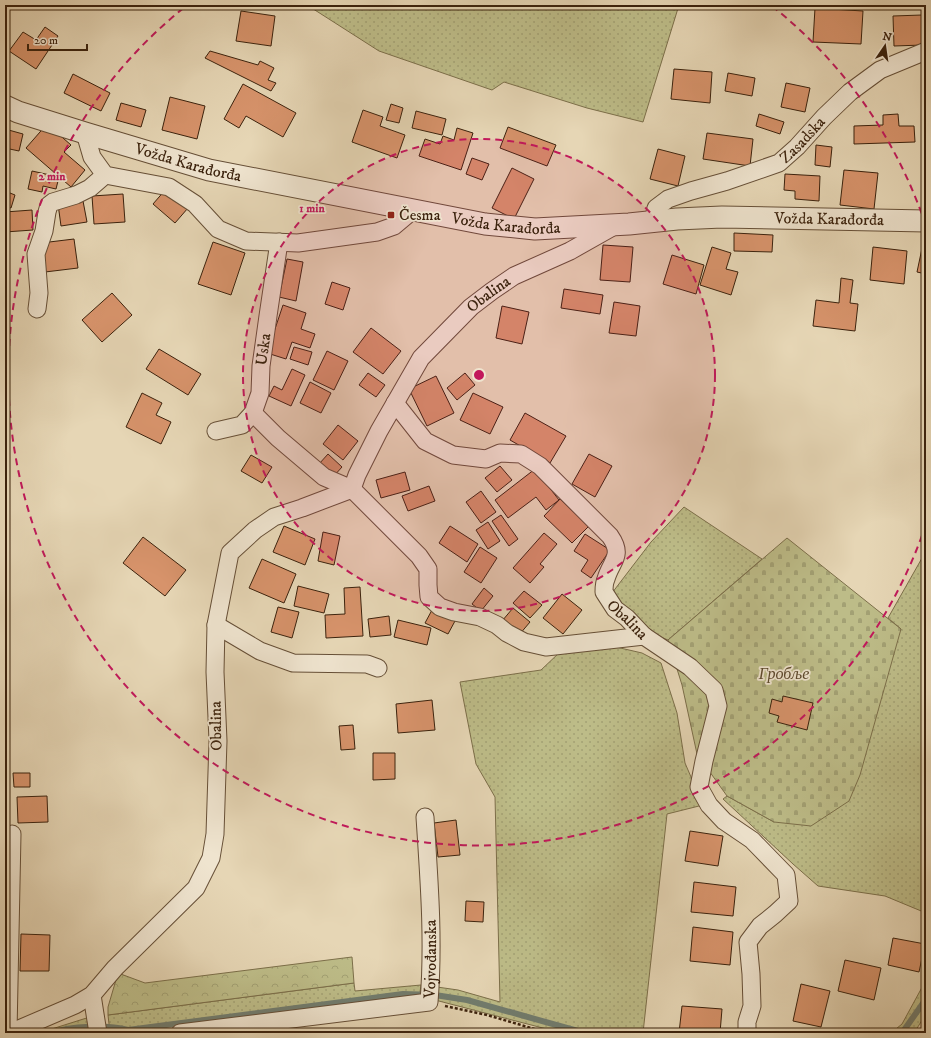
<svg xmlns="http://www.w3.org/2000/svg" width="931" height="1038" font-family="'IM FELL DW Pica',serif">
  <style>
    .grass { fill: url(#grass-dots); stroke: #7c6f4a }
    .forest { fill: url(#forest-crowns); stroke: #7c6f4a }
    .cemetery { fill: url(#cemetery-stones); stroke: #7c6f4a }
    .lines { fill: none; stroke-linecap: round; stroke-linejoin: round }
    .stream { stroke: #727d6f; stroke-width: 6 }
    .building { fill: #d7936b; stroke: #3b220d }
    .minor-casing { stroke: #664f37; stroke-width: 19 }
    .tertiary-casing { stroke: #664f37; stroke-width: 23 }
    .path { stroke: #3b220d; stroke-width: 2.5; stroke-dasharray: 3 2; stroke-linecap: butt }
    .minor { stroke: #efe4cf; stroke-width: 17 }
    .tertiary { stroke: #efe4cf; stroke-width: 21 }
    .ring { fill: none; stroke: #c2185b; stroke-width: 2; stroke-dasharray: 7 5 }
    .poi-dot { fill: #8f2418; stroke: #efe4cf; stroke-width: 1.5 }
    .labels { text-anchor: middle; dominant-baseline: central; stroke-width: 3.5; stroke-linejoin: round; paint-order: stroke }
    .street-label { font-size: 16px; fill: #3b220d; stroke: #efe4cf }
    .poi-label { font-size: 16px; fill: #3b220d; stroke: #efe4cf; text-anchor: start }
    .park-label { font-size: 16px; font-style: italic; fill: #5c482c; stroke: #efe4cf }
    .centre { fill: #c2185b; stroke: #efe4cf; stroke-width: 2 }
    .ring-label { font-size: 12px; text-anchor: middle; font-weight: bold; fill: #c2185b; stroke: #efe4cf; stroke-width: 3.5; stroke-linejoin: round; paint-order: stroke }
  </style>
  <defs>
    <pattern id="grass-dots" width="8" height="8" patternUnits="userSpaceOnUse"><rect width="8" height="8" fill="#bdbc88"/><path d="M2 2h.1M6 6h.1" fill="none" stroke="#a3a174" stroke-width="1.8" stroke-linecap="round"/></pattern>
    <pattern id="forest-crowns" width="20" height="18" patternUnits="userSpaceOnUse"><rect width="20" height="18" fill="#bdbc88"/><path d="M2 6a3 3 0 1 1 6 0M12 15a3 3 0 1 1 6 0" fill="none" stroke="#a3a174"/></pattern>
    <pattern id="cemetery-stones" width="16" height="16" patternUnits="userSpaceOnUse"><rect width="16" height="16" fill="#bdbc88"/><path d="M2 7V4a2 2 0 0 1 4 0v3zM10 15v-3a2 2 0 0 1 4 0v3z" fill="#a3a174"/></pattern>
  </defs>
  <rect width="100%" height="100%" fill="#e6d6b5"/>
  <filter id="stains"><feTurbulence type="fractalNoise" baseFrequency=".005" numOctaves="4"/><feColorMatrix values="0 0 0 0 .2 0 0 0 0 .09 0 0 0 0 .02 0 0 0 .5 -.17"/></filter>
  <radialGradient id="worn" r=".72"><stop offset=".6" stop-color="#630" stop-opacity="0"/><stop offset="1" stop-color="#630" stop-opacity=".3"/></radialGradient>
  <path class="grass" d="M307 5H679L643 122 587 108 504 82 492 90 379 51Z
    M684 507 762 559 668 640 653 634 612 593 651 542Z
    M926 551V913L885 896 818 886 793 864 723 799 727 796 774 822 901 629 888 618Z
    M616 647 642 653 661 663 677 713 685 763 703 805 667 814 643 1033H562L435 1000 437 987 458 990 500 1002 495 797 476 764 460 682 541 670 560 652Z
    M926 980V1014L914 1033H891L902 1024Z
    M354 983 355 991 421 985 419 999 110 1033 108 1015Z
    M93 1016 94 1033H39Z"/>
  <path class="forest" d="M352 957 354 983 108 1015V1007L118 973 145 983Z"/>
  <path class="cemetery" d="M787 538 901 629 860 775 849 801 811 826 774 822 727 796 697 754 682 685 668 640Z"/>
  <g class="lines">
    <path class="stream" d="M52 1033C70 1025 110 1025 128 1030L403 994 435 995 467 1000 585 1033
      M902 1033 926 999"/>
  </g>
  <path class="building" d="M815 8 863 11 861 44 813 42Z
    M241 11 275 16 271 46 236 41Z
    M922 15 923 45 894 46 893 16Z
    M45 27 58 36 36 69 9 51 23 32 36 40Z
    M210 51 258 65 260 61 274 68 268 80 276 83 271 91 205 58Z
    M674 69 712 72 710 103 671 99Z
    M728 73 755 78 752 96 725 91Z
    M73 74 110 93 101 111 64 93Z
    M786 83 810 88 805 112 781 107Z
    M243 84 296 113 283 137 246 116 239 128 224 119Z
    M170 97 205 106 197 139 162 130Z
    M121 103 146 110 141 127 116 120Z
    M391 104 403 108 399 123 386 120Z
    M363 110 383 117 380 126 405 135 397 158 352 142Z
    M416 111 446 119 442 135 412 128Z
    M759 114 784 122 780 134 756 126Z
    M898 114 899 126H914L915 142 854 144V126L883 125V115Z
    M47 124 71 145 64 152 85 170 71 187 26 148Z
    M508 127 556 145 547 166 500 148Z
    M457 128 473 133 461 170 419 156 425 139 440 144 443 136 454 140Z
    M5 129 23 134 19 151 5 148Z
    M707 133 753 139 750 166 703 159Z
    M816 145 832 147 830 167 815 165Z
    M658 149 685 156 678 186 650 179Z
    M472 158 489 164 482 180 466 174Z
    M512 168 534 179 514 219 492 208Z
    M844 170 878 173 874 209 840 205Z
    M32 171 59 177 56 189 43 186 42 192 28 189Z
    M785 174 820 176 819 201 795 199V191L784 190Z
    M166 189 188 208 175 223 153 204Z
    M5 191 15 195 11 208 5 206Z
    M123 194 125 222 94 224 92 196Z
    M83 201 87 222 61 226 58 204Z
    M32 210 33 230 5 232V212Z
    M734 233 773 235 772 252 734 251Z
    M74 239 78 268 45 272 41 243Z
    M924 239 926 240V274L917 272Z
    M213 242 245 253 231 295 198 284Z
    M603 245 633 247 630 282 600 280Z
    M712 247 731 253 726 269 738 272 731 295 700 285Z
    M873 247 907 251 904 284 870 280Z
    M672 255 704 265 696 294 663 284Z
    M287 259 303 262 296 301 279 297Z
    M841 278 853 280 850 303 858 304 855 331 813 326 816 300 839 303Z
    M332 282 350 288 343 310 325 304Z
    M564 289 603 295 600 314 561 308Z
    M112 293 132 315 102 342 82 320Z
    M614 302 640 306 636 336 609 333Z
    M283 305 306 313 301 329 315 334 310 348 292 342 286 359 267 353Z
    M502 306 529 312 522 344 496 338Z
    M371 328 401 351 383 374 353 352Z
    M294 347 312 352 308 365 290 359Z
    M159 349 201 374 188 395 146 369Z
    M327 351 348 361 334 390 313 380Z
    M292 369 305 375 291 406 269 396 274 386 282 390Z
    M368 373 385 385 376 397 359 385Z
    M465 373 475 385 457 400 447 388Z
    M436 376 454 413 427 426 409 389Z
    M310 382 331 393 321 413 300 403Z
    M142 393 162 403 156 415 171 422 161 444 126 427Z
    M473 393 503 407 490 434 460 420Z
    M525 413 566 436 550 463 510 440Z
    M338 425 358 441 343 460 323 444Z
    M328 454 342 467 333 477 319 464Z
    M589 454 612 466 595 497 572 484Z
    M251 455 272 467 262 483 241 471Z
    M500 466 512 480 497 492 485 478Z
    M535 469 559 500 546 510 536 497 508 518 495 500Z
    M405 472 410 490 381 498 376 480Z
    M429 486 435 501 408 511 402 496Z
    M481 491 496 512 481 523 466 502Z
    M560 499 589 526 572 543 544 516Z
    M501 515 518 539 509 546 492 521Z
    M488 522 500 541 488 549 476 530Z
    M284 526 315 539 305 565 273 552Z
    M450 526 478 544 467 562 439 543Z
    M323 532 340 536 334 565 318 561Z
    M544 533 557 544 540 564 544 567 530 583 513 568Z
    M585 534 610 550 591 578 581 571 588 560 574 551Z
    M143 537 186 570 165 596 123 563Z
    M480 547 497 558 481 583 464 572Z
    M262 559 296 574 284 603 249 588Z
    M298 586 329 594 324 613 294 606Z
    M360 587 363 636 326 638 325 615 345 614 344 588Z
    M484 588 493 596 481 611 472 604Z
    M524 591 542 605 530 618 513 603Z
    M562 594 582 610 563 634 543 618Z
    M278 607 299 612 292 638 271 632Z
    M513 608 530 622 519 635 502 621Z
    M432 610 455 621 448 634 425 623Z
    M389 616 391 635 370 637 368 619Z
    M398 620 431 628 427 645 394 637Z
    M783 696 813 703 807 730 777 722 779 716 769 713 772 699 782 702Z
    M432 700 435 730 398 733 396 704Z
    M353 725 355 749 341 750 339 726Z
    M373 753H395V779L373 780Z
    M13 773H30V787H14Z
    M47 796 48 822 18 823 17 797Z
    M456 820 460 855 438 857 434 823Z
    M690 831 723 836 718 866 685 861Z
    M694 882 736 887 733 916 691 912Z
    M466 901 484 902 483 922 465 921Z
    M693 927 733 932 730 965 690 961Z
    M21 934 50 935 49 971H20Z
    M893 938 925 944 919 972 888 965Z
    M845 960 881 968 874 1000 838 991Z
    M801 984 830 991 821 1027 793 1021Z
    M682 1006 722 1009 720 1033H679Z"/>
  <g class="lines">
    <g class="minor-casing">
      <g id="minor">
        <path d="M85 133 92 157 105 175 169 187 195 204 218 229 246 241 298 243 377 232 394 226 413 210"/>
        <path id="s1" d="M653 222 656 208 668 199 691 191 727 181 779 163 797 147 824 117 850 92 880 70 926 51"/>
        <path d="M37 309 39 293 36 254 44 231 47 212 49 205 53 202 76 195 90 188 105 175"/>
        <path id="s2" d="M395 403 425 441 453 455 486 459 500 453 521 454 540 466 610 536C624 556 611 561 606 579 604 583 604 588 604 592L615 609 627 618 644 636 690 667 714 690 718 706 704 761 699 787 709 805 724 821 752 840 786 875 789 901 775 914 760 926 748 942 751 974 752 1006 747 1022V1033"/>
        <path d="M253 413 278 438 324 477 352 489 419 556 428 569V585L429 597 440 607 454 612 480 617 497 625 507 633 524 642 546 647 644 636"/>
        <path id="s3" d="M216 431 242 425 253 413 260 393 261 366 268 316 279 242"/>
        <path d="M216 625 260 651 293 663 367 664 378 668"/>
        <path d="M92 995 98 1033"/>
        <path d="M8 1033 12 834"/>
        <path id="s4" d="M14 1033 19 1029 75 1005 92 995 115 968 196 888 211 858 215 834 218 741 215 672 216 625 230 553 255 530 274 517 302 508 352 489 357 475 379 431 421 358 471 307 492 291 514 276 570 251 616 225"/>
        <path id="s5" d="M180 1033 429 1002C434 940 429 879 425 817"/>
      </g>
    </g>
    <g class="tertiary-casing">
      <g id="tertiary">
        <path id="s6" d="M5 106 18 112 85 133 209 170 485 224 535 229 629 224 677 219 722 217 926 221"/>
      </g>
    </g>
    <path class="path" d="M445 1006 487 1015 548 1033"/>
    <use href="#minor" class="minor"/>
    <use href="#tertiary" class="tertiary"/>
  </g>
  <circle cx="479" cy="375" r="236" fill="#c2185b" fill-opacity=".12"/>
  <g class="ring">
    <circle cx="479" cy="375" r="236"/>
    <path d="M926 524A471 471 0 1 1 186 6M772 6A471 471 0 0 1 926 226"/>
  </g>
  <rect class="poi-dot" x="387" y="211" width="8" height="8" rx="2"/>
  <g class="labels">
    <g class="street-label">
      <text stroke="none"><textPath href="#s1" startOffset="179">Zasadska</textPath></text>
      <text stroke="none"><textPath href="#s6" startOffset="192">Vožda Karađorđa</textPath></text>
      <text stroke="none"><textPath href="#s6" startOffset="840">Vožda Karađorđa</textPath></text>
      <text stroke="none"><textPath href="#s6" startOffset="516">Vožda Karađorđa</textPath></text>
      <text stroke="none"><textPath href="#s4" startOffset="958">Obalina</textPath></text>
      <text stroke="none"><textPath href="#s3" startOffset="108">Uska</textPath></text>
      <text stroke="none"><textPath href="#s2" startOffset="367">Obalina</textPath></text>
      <text transform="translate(216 726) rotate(-91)">Obalina</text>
      <text stroke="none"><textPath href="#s5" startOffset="294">Vojvođanska</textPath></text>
    </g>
    <g class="poi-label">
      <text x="399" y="215">Česma</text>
    </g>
    <g class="park-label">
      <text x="784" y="674">Гробље</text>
    </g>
  </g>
  <circle cx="479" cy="375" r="6" class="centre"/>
  <g class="ring-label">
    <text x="52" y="180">2 min</text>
    <text x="312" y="212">1 min</text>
  </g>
  <rect width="931" height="1038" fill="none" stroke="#e6d6b5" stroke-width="20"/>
  <rect x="6" y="6" width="919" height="1026" fill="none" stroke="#3b220d" stroke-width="2"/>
  <rect x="10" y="10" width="911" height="1018" fill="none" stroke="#3b220d"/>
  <g transform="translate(885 46) rotate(13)" stroke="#efe4cf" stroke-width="3" paint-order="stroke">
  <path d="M0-3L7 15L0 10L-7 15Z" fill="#3b220d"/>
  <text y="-6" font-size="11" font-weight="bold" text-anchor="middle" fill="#3b220d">N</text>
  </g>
  <path d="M28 44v6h59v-6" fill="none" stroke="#3b220d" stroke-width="2"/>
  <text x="34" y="44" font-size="12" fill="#3b220d" stroke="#efe4cf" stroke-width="3" paint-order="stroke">20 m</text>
  <rect width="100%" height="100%" filter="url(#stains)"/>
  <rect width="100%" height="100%" fill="url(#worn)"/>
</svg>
